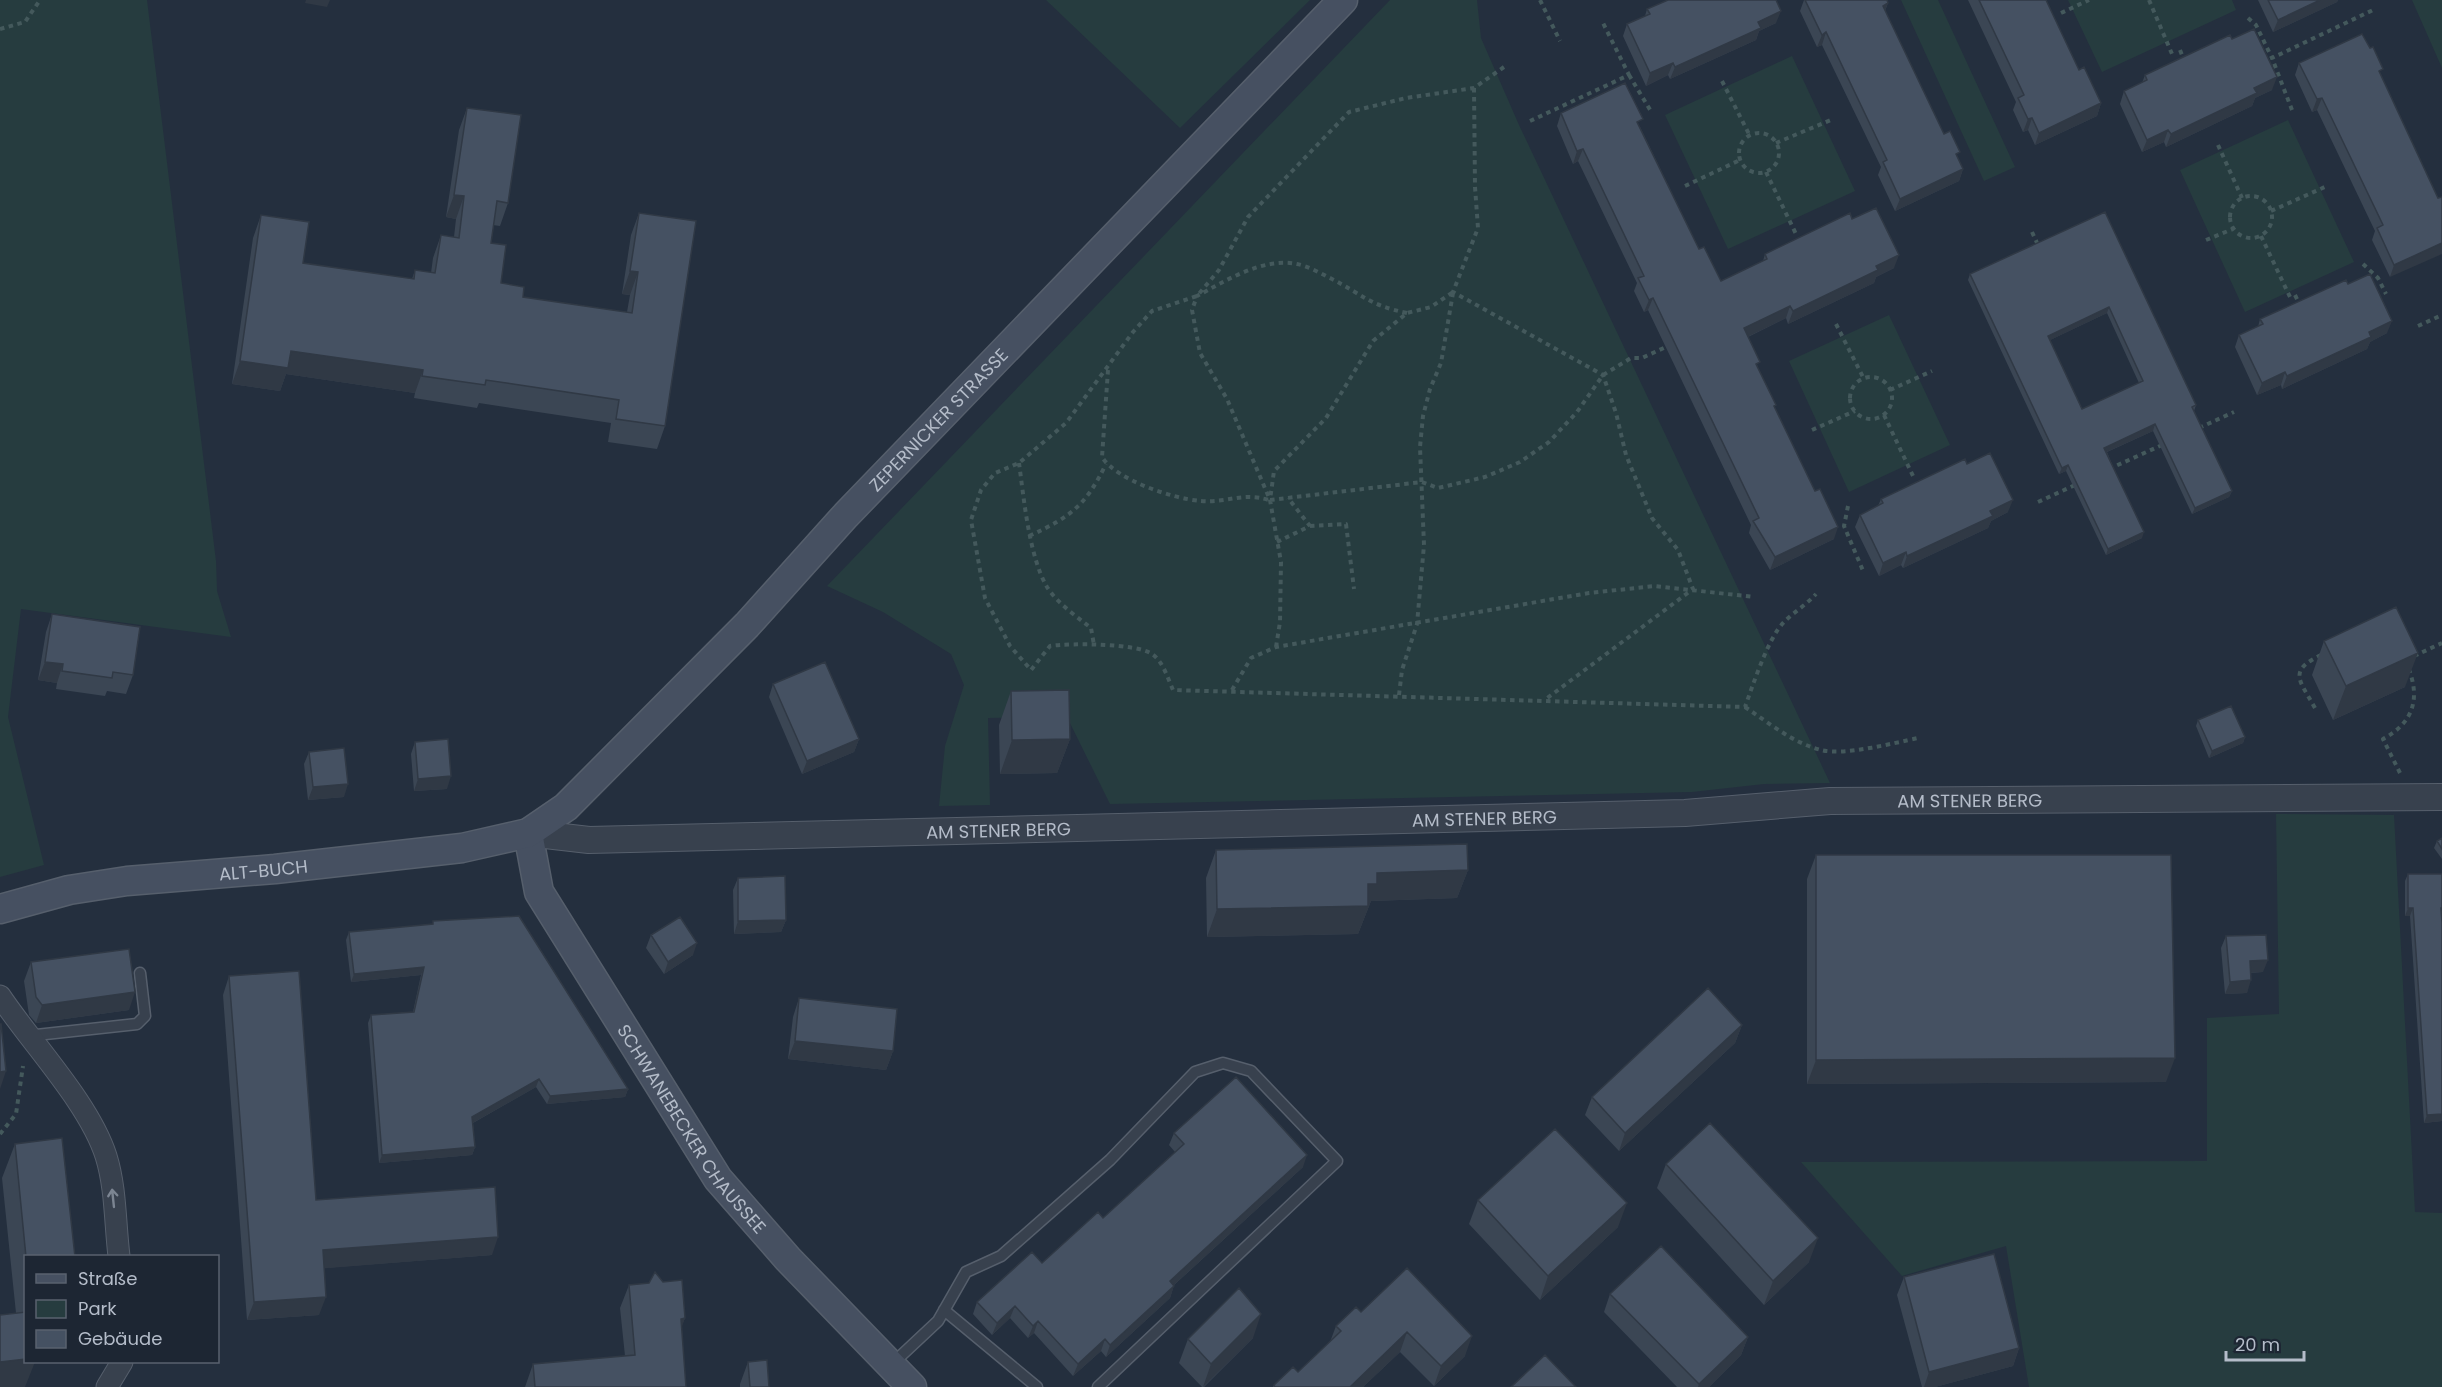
<svg xmlns="http://www.w3.org/2000/svg" width="2442" height="1387" font-family="Poppins,sans-serif">
  <style>
    .green { fill: #263c3f }
    .lines { fill: none; stroke-linecap: round; stroke-linejoin: round }
    .service-casing { stroke: #565f6c; stroke-width: 13 }
    .minor-casing { stroke: #565f6c; stroke-width: 23 }
    .tertiary-casing { stroke: #565f6c; stroke-width: 28 }
    .secondary-casing { stroke: #565f6c; stroke-width: 31 }
    .path { stroke: #44595c; stroke-width: 4; stroke-dasharray: 4.5 4.5; stroke-linecap: butt }
    .service { stroke: #38414e; stroke-width: 10 }
    .minor { stroke: #38414e; stroke-width: 21 }
    .tertiary { stroke: #38414e; stroke-width: 26 }
    .secondary { stroke: #465061; stroke-width: 28 }
    .wall { fill: #3b4654; fill-rule: evenodd }
    .shaded-wall { fill: #303945 }
    .building { fill: #455162; stroke: #303945; stroke-width: 1.5; fill-rule: evenodd }
    .oneway { stroke: #7c8592 }
    .labels { text-anchor: middle; dominant-baseline: central; stroke-width: 4.5; stroke-linejoin: round; paint-order: stroke }
    .street-label { font-size: 18px; fill: #b4bcc9; stroke: #1d2633 }
  </style>
  <rect width="100%" height="100%" fill="#242f3e"/>
  <path class="green" d="M0 0H147L216 561 217 591 231 637 21 609 8 717 44 865 0 877Z
    M1046 0H1310L1180 128Z
    M1390 0H1477L1481 38 1519 125 1830 783 1764 784 1692 792 1110 804 1067 717 988 718 990 805 939 806 945 746 964 685 951 654 883 612 827 586Z
    M1901 0H1938L2015 167 1984 181Z
    M2068 0H2232L2236 10 2102 72Z
    M2412 0H2442V68Z
    M1792 56 1855 191 1728 249 1665 115Z
    M2288 120 2354 262 2245 312 2180 170Z
    M1889 315 1950 445 1849 492 1789 361Z
    M2276 814 2394 815 2415 1212 2442 1213V1387H2029L2006 1246 1902 1276 1801 1162 2207 1161V1018L2279 1014Z"/>
  <g class="lines">
    <g class="service-casing">
      <path id="service" d="M27 1036 137 1024 145 1016 140 973
        M944 1310 1037 1387
        M891 1365 938 1321 966 1272 1001 1256 1110 1160 1195 1072 1223 1063 1251 1071 1337 1161 1098 1387"/>
    </g>
    <g class="minor-casing">
      <path id="minor" d="M0 996C32 1044 89 1103 106 1156 116 1188 115 1224 119 1256
        M107 1387 122 1362"/>
    </g>
    <g class="tertiary-casing">
      <g id="tertiary">
        <path id="s1" d="M528 833 589 840 1685 813 1830 801 2442 797"/>
      </g>
    </g>
    <g class="secondary-casing">
      <g id="secondary">
        <path id="s2" d="M528 833 539 892 718 1179 788 1259 912 1387"/>
        <path id="s3" d="M0 909 69 890 127 881 275 869 462 848 528 833 566 807 747 625 846 515 1343 0"/>
      </g>
    </g>
    <path class="path" d="M1540 0 1560 41
      M2149 0 2172 54
      M2061 13 2089 0
      M2248 18 2256 25 2272 58
      M0 29 25 22 40 0
      M2180 50 2184 60
      M1504 67 1474 88 1406 98 1349 112 1248 217 1219 270 1197 296 1152 311 1133 332 1066 423 1019 463 995 473 981 490 971 520 985 598 1010 646 1031 670 1050 646C1070 643 1136 643 1152 654 1163 661 1168 679 1173 690L1745 707C1753 685 1768 638 1784 622 1794 612 1806 605 1816 594
      M1629 75 1652 113
      M1722 81 1750 136
      M1474 88 1475 187 1478 228 1453 292 1603 375 1616 413 1626 455 1652 518 1678 550 1693 589 1546 699
      M2292 110 2272 58 2373 10
      M1530 121 1629 75 1602 21
      M1739 153a20 20 0 1 1 40 0a20 20 0 1 1-40 0Z
      M1776 143 1833 119
      M2218 145 2242 198
      M1766 172 1796 234
      M1685 186 1740 160
      M2230 217a21 21 0 1 1 42 0a21 21 0 1 1-42 0Z
      M2271 211 2327 186
      M2032 232 2038 245
      M2261 236 2290 297
      M2206 240 2233 229
      M2363 264 2378 278 2386 294
      M2295 295 2300 305
      M1407 313C1369 305 1363 295 1332 279 1322 274 1308 266 1297 264 1263 257 1225 281 1197 296L1192 310 1200 353 1227 399 1270 500 1422 482 1438 488 1485 477 1520 462 1549 442 1577 412 1603 375 1631 358H1642L1666 347
      M1836 324 1864 379
      M2418 326 2442 315
      M1108 370 1102 457C1116 480 1174 499 1201 501 1228 503 1241 492 1269 500
      M1850 398a21 21 0 1 1 42 0a21 21 0 1 1-42 0Z
      M1890 390 1932 371
      M1884 415 1913 476
      M2199 428 2234 412
      M1812 430 1855 411
      M1019 463C1024 499 1029 556 1047 587 1057 603 1076 616 1091 628L1094 645
      M2109 469 2162 445
      M2038 502 2075 485
      M1848 506 1844 526 1864 573
      M1310 526 1346 524 1354 589
      M1029 536C1071 517 1086 505 1106 464
      M1277 542 1310 526 1288 498
      M1276 647 1280 622 1281 562 1270 500 1274 471 1326 418 1373 341 1407 313 1431 307 1453 292
      M2414 656 2442 643
      M1232 690 1251 658 1276 647 1589 593 1655 586 1754 597
      M1399 695 1402 670 1417 624 1424 545 1420 447 1423 416 1430 389 1441 363 1453 293
      M1745 707C1769 723 1793 743 1821 750 1844 756 1894 743 1918 738
      M2315 708C2299 679 2287 671 2323 654
      M2400 773 2383 739C2413 723 2421 699 2408 667
      M0 1134 16 1114 23 1066"/>
    <use href="#service" class="service"/>
    <use href="#minor" class="minor"/>
    <use href="#tertiary" class="tertiary"/>
    <use href="#secondary" class="secondary"/>
  </g>
  <path class="wall" d="M1804 0H1887L1888 3 1885 11 1944 134 1963 169 1959 181 1895 211 1878 175 1881 167 1822 45 1817 47 1800 11Z
    M1968 0H2046L2079 70 2101 103 2097 116 2035 145 2028 130 2023 132 2013 110 2016 102Z
    M2258 0H2338L2337 2 2273 32Z
    M1647 9 1776 23 1759 31 1756 40 1670 79 1668 75 1646 86 1623 36 1627 24 1645 16Z
    M2232 39 2272 90 2255 98 2252 106 2166 147 2164 142 2142 152 2120 104 2124 91 2142 83 2145 75Z
    M2299 63 2381 76 2438 198 2390 277 2372 240 2375 231 2317 110 2312 112 2295 75Z
    M467 108 508 203 500 226 493 225 491 243 501 283 523 297 627 312 630 295 622 294 631 235 639 213 665 426 657 449 608 442 611 423 479 403 477 408 414 398 415 393 286 374 280 391 232 384 253 238 261 215 303 263 412 279 415 270 431 273 433 258 441 235 454 237 456 219 446 217 459 130Z
    M1561 113 1640 127 1699 249 1721 281 1763 261 1765 254 1852 219 1894 268 1876 277 1874 283 1788 324 1786 318 1748 337 1758 368 1775 408 1834 539 1770 570 1749 533 1751 525 1648 310 1644 312 1634 291 1637 283 1578 161 1573 164 1557 126Z
    M2105 212 2196 405 2194 411 2232 491 2229 497 2192 514 2153 431 2107 452 2142 538 2106 555 2066 471 2059 474 1968 280 1970 274ZM2107 313 2139 383 2082 409 2050 340Z
    M2348 284 2387 333 2370 342 2367 349 2282 389 2281 385 2257 395 2235 347 2239 335 2258 327 2260 319Z
    M1967 464 2008 512 1991 521 1988 528 1903 568 1901 565 1879 576 1855 527 1860 515 1878 506 1881 499Z
    M52 614 133 675 126 694 107 691 105 696 56 689 57 683 38 680 46 632Z
    M2324 641 2405 687 2333 720 2312 675Z
    M773 684 859 739 854 752 802 774 769 697Z
    M1011 691 1070 739 1057 773 1000 774 999 725Z
    M2198 720 2245 737 2243 743 2209 758 2196 726Z
    M415 742 447 789 414 791 411 754Z
    M309 752 344 797 308 800 304 764Z
    M2442 838V859L2434 848 2437 841Z
    M1216 850 1468 870 1457 898 1371 901 1358 934 1207 937 1206 878Z
    M1816 855 2166 1082 1807 1084V879Z
    M2408 874 2442 923V1121L2424 1123 2410 916H2405V881Z
    M738 878 786 920 781 932 734 934 733 890Z
    M432 924 628 1089 625 1097 547 1104 536 1087 473 1123 475 1147 472 1155 379 1163 368 1023 371 1015 413 1012 421 975 351 982 346 940 349 932Z
    M651 935 693 955 664 974 646 948Z
    M2226 936 2263 972 2250 973 2247 993 2225 994 2221 948Z
    M31 962 129 1010 36 1023 29 1015 24 981Z
    M229 976 316 1200 492 1255 324 1268 319 1315 247 1320 223 995Z
    M799 998 893 1051 886 1070 788 1059 793 1017Z
    M1742 1025 1735 1043 1619 1151 1585 1115 1592 1097Z
    M1174 1133 1303 1167 1174 1285 1170 1298 1106 1357 1101 1351 1073 1376 1034 1333 1028 1338 1010 1318 992 1335 973 1314 977 1302 1042 1263 1103 1218 1175 1152 1169 1145Z
    M15 1144 26 1257V1362L16 1313 2 1178Z
    M1666 1164 1809 1262 1764 1305 1657 1188Z
    M1478 1200 1618 1227 1540 1300 1469 1224Z
    M1904 1277 2019 1348 2013 1366 1935 1387H1922L1897 1295Z
    M629 1285 685 1318 681 1327 686 1387H525L533 1364 625 1356 620 1308Z
    M1610 1294 1748 1337 1741 1355 1709 1387H1677L1604 1312Z
    M1361 1312 1465 1356 1434 1386 1400 1352 1363 1387H1273L1274 1385 1298 1372 1330 1342 1336 1326Z
    M1253 1338 1204 1387H1202L1179 1363 1188 1339Z
    M748 1362 769 1387H740V1384Z"/>
  <path class="shaded-wall" d="M306 0H330L327 7 305 3Z
    M2320 0H2338L2337 2 2273 32 2278 20Z
    M1888 3 1883 15V6Z
    M1781 11 1776 23 1759 31 1756 40 1670 79 1675 67 1758 22Z
    M1826 32 1822 45 1817 47 1822 35Z
    M1673 63 1668 75 1646 86 1650 73Z
    M2277 77 2272 90 2255 98 2252 106 2166 147 2171 134 2254 88Z
    M2322 98 2317 110 2312 112 2317 99Z
    M2101 103 2097 116 2035 145 2039 133Z
    M2032 118 2028 130 2023 132 2028 119Z
    M2168 130 2164 142 2142 152 2147 140Z
    M1583 149 1578 161 1573 164 1577 151Z
    M1963 169 1959 181 1895 211 1900 199Z
    M454 195 464 196 456 219 446 217Z
    M2442 243V254L2390 277 2394 265Z
    M1899 255 1894 268 1876 277 1874 283 1788 324 1793 311 1876 266Z
    M630 271 638 272 630 295 622 294Z
    M1653 298 1648 310 1644 312 1649 300Z
    M1790 306 1786 318 1739 341 1744 328Z
    M2109 307 2107 313 2046 342 2048 336Z
    M2392 321 2387 333 2370 342 2367 349 2282 389 2287 376 2369 332Z
    M291 351 423 370 415 393 286 374 280 391 232 384 240 361Z
    M2285 372 2281 385 2257 395 2262 383Z
    M2155 424 2153 431 2102 454 2104 448Z
    M2068 465 2066 471 2059 474 2062 468Z
    M2232 491 2229 497 2192 514 2195 508Z
    M2013 500 2008 512 1991 521 1988 528 1903 568 1907 556 1990 511Z
    M1838 527 1834 539 1770 570 1775 557Z
    M2144 532 2142 538 2106 555 2108 549Z
    M1906 552 1901 565 1879 576 1883 563Z
    M2418 653 2405 687 2333 720 2346 686Z
    M45 662 63 664 57 683 38 680Z
    M2245 737 2243 743 2209 758 2212 751Z
    M859 739 854 752 802 774 807 761Z
    M1070 739 1057 773 1000 774 1012 740Z
    M451 776 447 789 414 791 418 779Z
    M348 784 344 797 308 800 313 787Z
    M1468 870 1457 898 1371 901 1358 934 1207 937 1217 909 1368 884 1377 873Z
    M2408 908H2413L2410 916H2405Z
    M786 920 781 932 734 934 738 921Z
    M697 943 693 955 664 974 668 962Z
    M2268 960 2263 972 2245 973 2250 961Z
    M424 967 421 975 351 982 354 974Z
    M2251 980 2247 993 2225 994 2230 982Z
    M135 992 129 1010 36 1023 42 1005Z
    M1742 1025 1735 1043 1619 1151 1625 1133Z
    M795 1041 893 1051 886 1070 788 1059Z
    M2175 1058 2166 1082 1807 1084 1816 1060Z
    M6 1071 0 1089V1072Z
    M539 1079 536 1087 469 1125 472 1117Z
    M628 1089 625 1097 547 1104 550 1096Z
    M2442 1114V1121L2424 1123 2427 1115Z
    M475 1147 472 1155 379 1163 382 1155Z
    M1307 1155 1303 1167 1165 1293 1170 1281Z
    M1627 1203 1618 1227 1540 1300 1548 1276Z
    M498 1237 492 1255 316 1269 323 1250Z
    M1818 1238 1809 1262 1764 1305 1773 1281Z
    M1174 1286 1170 1298 1106 1357 1110 1345Z
    M326 1297 319 1315 247 1320 254 1302Z
    M1015 1306 1010 1318 992 1335 997 1323Z
    M1261 1314 1253 1338 1203 1387 1211 1364Z
    M685 1318 677 1341 681 1319Z
    M1038 1321 1034 1333 1028 1338 1033 1326Z
    M1407 1332 1400 1352 1363 1387H1350Z
    M1472 1336 1465 1356 1434 1386 1441 1366Z
    M1748 1337 1741 1355 1709 1387H1698L1699 1384Z
    M1105 1339 1101 1351 1073 1376 1078 1364Z
    M2019 1348 2013 1366 1935 1387H1924L1929 1372Z
    M26 1359V1362H35L25 1387H0V1362Z"/>
  <path class="building" d="M1668 0H1776L1781 11 1758 22 1761 28 1675 67 1673 63 1650 73 1627 24 1650 14 1647 9Z
    M1805 0H1887L1888 3 1883 6 1944 134 1950 131 1960 152 1956 154 1963 169 1900 199 1883 162 1887 160 1826 32 1822 35Z
    M1979 0H2046L2079 70 2084 67 2101 103 2039 133 2032 118 2028 119 2018 98 2024 95Z
    M2268 0H2320L2278 20Z
    M2254 29 2277 77 2254 88 2257 93 2171 134 2168 130 2147 140 2124 91 2147 80 2145 75 2230 35 2232 39Z
    M2362 34 2370 48 2373 47 2383 69 2379 71 2438 198 2442 197V243L2394 265 2377 228 2383 225 2322 98 2317 99 2299 63Z
    M1625 83 1643 119 1637 122 1699 249 1704 247 1721 281 1767 259 1765 254 1850 213 1852 219 1876 208 1899 255 1876 266 1878 270 1793 311 1790 306 1744 328 1760 362 1756 364 1776 405 1774 406 1815 491 1820 489 1838 527 1775 557 1753 521 1759 518 1653 298 1649 300 1638 278 1644 276 1583 149 1577 151 1561 113Z
    M467 108 521 115 508 203 497 201 491 243 506 245 501 283 524 287 523 297 632 313 638 272 630 271 639 213 696 221 665 426 616 419 619 400 486 380 485 385 422 376 423 370 291 351 288 368 240 361 261 215 309 222 303 263 414 279 415 270 435 273 441 235 459 238 464 196 454 195Z
    M2105 212 2196 405 2192 407 2232 491 2195 508 2155 424 2104 448 2144 532 2108 549 2068 465 2062 468 1970 274ZM2109 307 2143 381 2082 409 2048 336Z
    M2370 274 2392 321 2369 332 2371 337 2287 376 2285 372 2262 383 2239 335 2263 324 2260 319 2346 280 2348 284Z
    M1990 453 2013 500 1990 511 1993 516 1907 556 1906 552 1883 563 1860 515 1883 503 1881 499 1965 459 1967 464Z
    M2396 607 2418 653 2346 686 2324 641Z
    M52 614 140 627 133 675 113 672 112 678 62 671 63 664 45 662Z
    M825 662 859 739 807 761 773 684Z
    M1069 690 1070 739 1012 740 1011 691Z
    M2231 706 2245 737 2212 751 2198 720Z
    M448 739 451 776 418 779 415 742Z
    M344 748 348 784 313 787 309 752Z
    M2442 838V849L2437 841Z
    M1467 844 1468 870 1377 873V884H1368V906L1217 909 1216 850Z
    M1816 855H2171L2175 1058 1816 1060Z
    M2408 874H2442V908H2441L2442 923V1114L2427 1115 2413 908H2408Z
    M785 876 786 920 738 921V878Z
    M519 916 628 1089 550 1096 539 1079 472 1117 475 1147 382 1155 371 1015 414 1012 424 967 354 974 349 932 433 924V921Z
    M680 917 697 943 668 962 651 935Z
    M2266 935 2268 960 2250 961 2251 980 2230 982 2226 936Z
    M129 949 135 992 42 1005 36 997 31 962Z
    M299 971 316 1200 495 1187 498 1237 323 1250 326 1297 254 1302 229 976Z
    M1708 988 1742 1025 1625 1133 1592 1097Z
    M799 998 897 1009 893 1051 795 1041Z
    M0 1024H1L6 1071 0 1072Z
    M1236 1077 1307 1155 1170 1281 1174 1286 1110 1345 1105 1339 1078 1364 1038 1321 1033 1326 1015 1306 997 1323 977 1302 1032 1252 1042 1263 1098 1212 1103 1218 1184 1144 1174 1133Z
    M1710 1123 1818 1238 1773 1281 1666 1164Z
    M1555 1129 1627 1203 1548 1276 1478 1200Z
    M62 1138 75 1257H26L15 1144Z
    M1661 1246 1748 1337 1699 1384 1610 1294Z
    M1994 1254 2019 1348 1929 1372 1904 1277Z
    M1407 1268 1472 1336 1441 1366 1407 1332 1350 1387H1275L1274 1385 1293 1367 1298 1372 1341 1331 1336 1326 1356 1307 1361 1312Z
    M655 1272 663 1282 682 1280 685 1318 681 1319 686 1387H535L533 1364 635 1355 629 1285 649 1283Z
    M1239 1288 1261 1314 1211 1364 1188 1339Z
    M26 1312V1359L0 1362V1315Z
    M1545 1355 1576 1387H1511Z
    M767 1360 769 1387H750L748 1362Z"/>
  <defs><path id="oneway-shaft" d="M-6 0H5M1.5-3L5.5 0L1.5 3" fill="none" stroke-width="1.6" stroke-linecap="round" stroke-linejoin="round" transform="scale(1.5)"/></defs>
  <use class="oneway" href="#oneway-shaft" transform="translate(113 1198) rotate(-96)"/>
  <g class="labels">
    <g class="street-label">
      <text stroke="none"><textPath href="#s3" startOffset="1118">ZEPERNICKER STRASSE</textPath></text>
      <text stroke="none"><textPath href="#s1" startOffset="1443">AM STENER BERG</textPath></text>
      <text stroke="none"><textPath href="#s1" startOffset="957">AM STENER BERG</textPath></text>
      <text stroke="none"><textPath href="#s1" startOffset="471">AM STENER BERG</textPath></text>
      <text stroke="none"><textPath href="#s3" startOffset="267">ALT-BUCH</textPath></text>
      <text stroke="none"><textPath href="#s2" startOffset="342">SCHWANEBECKER CHAUSSEE</textPath></text>
    </g>
  </g>
  <rect x="24" y="1255" width="195" height="108" fill="#1d2633" stroke="#59626f" stroke-width="1.5"/>
  <rect x="36" y="1274" width="30" height="9" fill="#465061" stroke="#59626f" stroke-width="1.5"/>
  <text x="78" y="1285" font-size="18" fill="#b4bcc9">Straße</text>
  <rect x="36" y="1300" width="30" height="18" fill="#263c3f" stroke="#59626f" stroke-width="1.5"/>
  <text x="78" y="1315" font-size="18" fill="#b4bcc9">Park</text>
  <rect x="36" y="1330" width="30" height="18" fill="#455162" stroke="#59626f" stroke-width="1.5"/>
  <text x="78" y="1345" font-size="18" fill="#b4bcc9">Gebäude</text>
  <path d="M2226 1351v9h78v-9" fill="none" stroke="#b4bcc9" stroke-width="3"/>
  <text x="2235" y="1351" font-size="18" fill="#b4bcc9" stroke="#1d2633" stroke-width="4.5" paint-order="stroke">20 m</text>
</svg>
